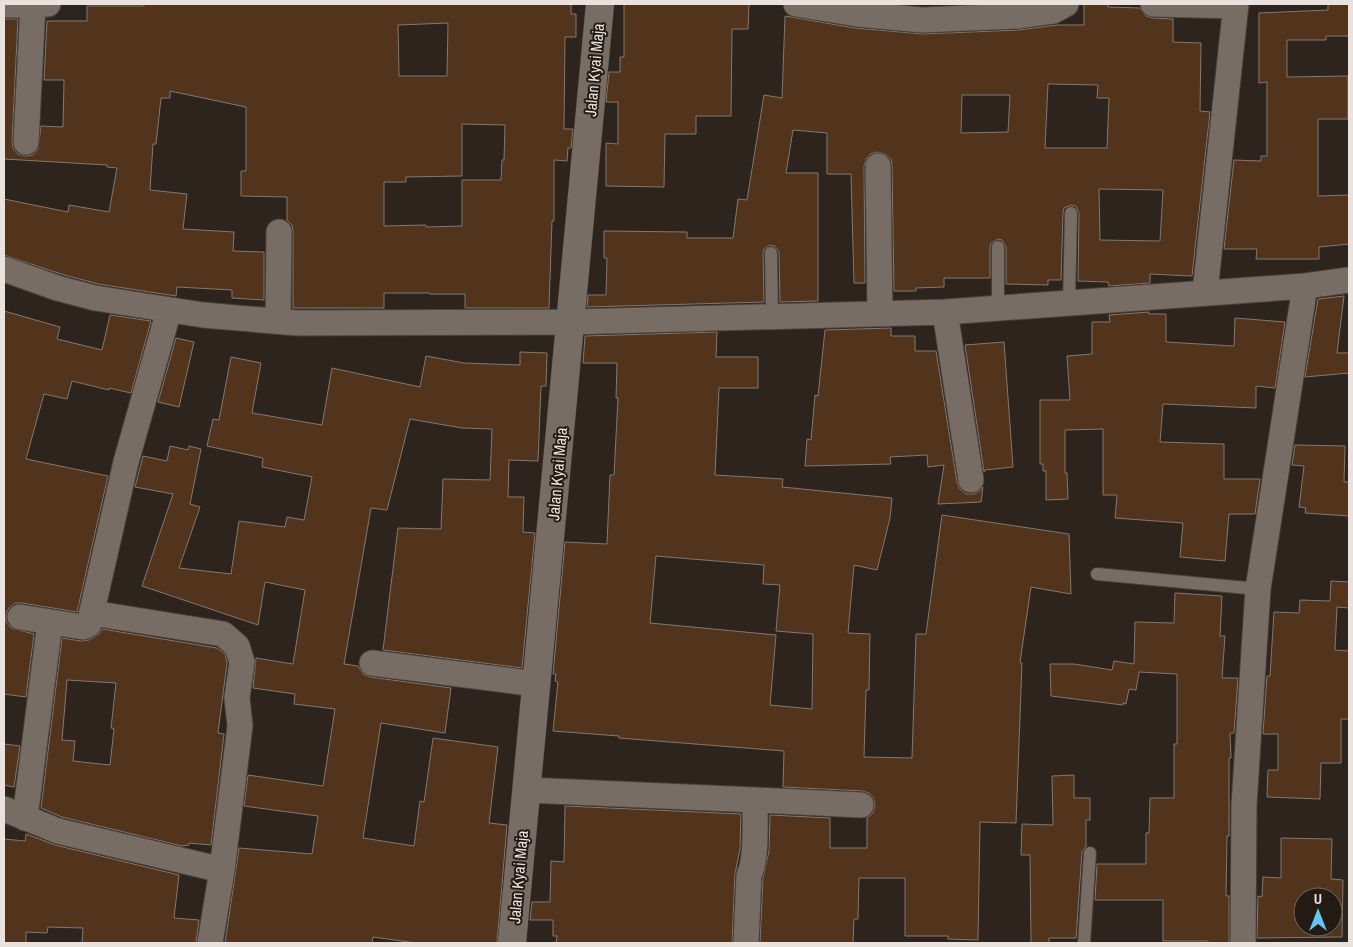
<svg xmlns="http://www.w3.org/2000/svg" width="1353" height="947" font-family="'Archivo Narrow',sans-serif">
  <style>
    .building { fill: #52341d; stroke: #83786f; fill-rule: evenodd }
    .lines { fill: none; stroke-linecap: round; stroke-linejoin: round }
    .service-casing { stroke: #48403b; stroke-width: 14 }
    .minor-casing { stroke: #48403b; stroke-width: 27 }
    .tertiary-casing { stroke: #48403b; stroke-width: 29 }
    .service { stroke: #786d65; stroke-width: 12 }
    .minor { stroke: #786d65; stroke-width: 25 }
    .tertiary { stroke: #786d65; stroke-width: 28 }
    .labels { text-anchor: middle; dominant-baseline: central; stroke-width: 4; stroke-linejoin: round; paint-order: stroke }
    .street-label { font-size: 16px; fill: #e9e2de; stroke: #231a14 }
  </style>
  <rect width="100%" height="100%" fill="#2d241d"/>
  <path class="building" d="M144 4H571V14H576V37H565L564 129H573L571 148H568L567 161 554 160V221H552L549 308H465V294H430L429 293H384V308H293V232L292 225 287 220V197L241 196V171H246V107L170 91V98H161L156 144H153L150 190 187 194 183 229 234 232 233 251 264 252V300L232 298V290L177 287 176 296 98 284 61 274 4 255V199L68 212 69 205 109 212 117 168 107 167V165L4 159V19H18L12 141 13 148 18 154 26 156 33 155 38 149 41 126 63 127 64 80H44L47 21H87V6H144ZM448 23 447 76H399L398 25ZM462 124 505 125 504 160H502L501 180H462V226L426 227V225L384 226V182H406V177L462 176Z
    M624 4H749L748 29H732L731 116H696V134H665L664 187 606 186V143L618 144V102H606L609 72H620V57H624Z
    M1084 4H1108V7L1140 8 1146 16 1153 18 1173 19V42L1201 43 1200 111 1210 112 1192 276 1150 274V283L1109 286 1108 282 1078 281 1079 213 1076 206 1071 205 1064 208 1063 213 1061 280H1048V285L1006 284V247L1002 240 998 239 991 243 990 247V278H944V287L916 288V291H894L892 166 891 159 885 154 877 152 870 154 866 159 864 166 865 283H854L851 174H827V133L793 130 786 173H818V301L780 302 779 252 775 246 770 245 764 249 763 253 764 302 587 307 588 295H606L607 258H604V231L687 232V238H733L738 199 747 200 764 95 782 98 785 16 855 28 923 34 1018 30 1057 25H1084ZM1048 84 1098 85 1097 98H1109L1107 148H1045ZM962 95H1010L1008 132 961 133ZM1099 189 1163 190 1160 241 1100 240Z
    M1328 4H1349V36H1326V40H1287V77L1348 76V119H1318V196L1349 195V244L1319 247V259H1256L1257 249H1224L1234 160 1261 161V156H1267V82L1259 83V13L1328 10Z
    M1344 296 1337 353H1349V373L1305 377 1318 299Z
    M4 311 60 327 57 339 102 350 110 315 151 321 131 393 109 388V390L72 381 67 399 44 394 26 459 108 476 77 612 22 603H15L9 608 6 614V622L11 628 34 634 26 697 4 694Z
    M1149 312V314H1166V342L1234 346 1235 318 1285 322 1275 388 1256 386V408L1163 404 1160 442 1224 444V479H1260L1255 514H1229L1225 561 1180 557 1183 523 1115 518 1117 495H1103V429L1065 430V473H1067L1068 499 1046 500V471H1043V464H1040V400H1070L1067 356 1092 354V322H1110L1109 315Z
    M891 328V336H915V351H936L957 482 960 489 966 494H974L980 491 983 487 981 502 938 504 944 465 928 467 927 455 890 457 891 464 805 466 807 439 811 440 815 395 818 396 825 330Z
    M717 332 716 357H758V388H719L715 475 783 479 782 487 892 498 890 518 877 570 854 565 848 633 870 634 869 690H866L864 757 912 758 916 634H926L942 515 1069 534 1071 594 1031 587 1020 662 1022 663 1016 823 980 822 978 940 948 939V936H905V878H859L858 919H854L853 943H760L763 878 769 851 770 815 830 818V848H867V818L873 813 875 806 874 799 869 793 862 791 783 787 784 751 619 738V736L553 731 558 682 555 681 556 674H553L565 542 607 544 610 475H614L618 398H616L617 363H583L585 336ZM656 556 764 565 763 584 780 585 776 631 813 634 812 709 770 705 776 635 650 623Z
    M176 338 194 342 179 407 158 402Z
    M1004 342 1013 467 985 470 984 472 965 345Z
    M520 352 547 353 546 386H541L538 461 509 460 508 497H524L523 532 535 533 522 668 383 650 398 528 441 529 443 479 490 480 492 429 462 428 410 419 387 510 371 508 344 664 358 666 363 674 370 677 451 688 445 733 381 723 363 838 414 846 420 801 424 802 433 738 498 747 489 823 507 825 497 943H416L373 937 372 943H225L239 848 312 854 318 816 244 806 248 775 323 786 335 709 294 704 295 694 253 688 256 658 293 664 305 590 265 582 258 625 142 586 173 494 135 487 143 456 167 461 170 446 188 450 189 446 201 449 190 504 200 507 179 568 231 574 239 521 285 527 287 517 304 520 312 477 262 467 263 458 207 446 213 419 219 420 231 357 261 363 252 413 322 425 332 368 420 387 426 356 464 363 520 365Z
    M1295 445 1345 446 1344 482H1349V516L1305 513 1306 508 1299 507 1304 466 1292 465Z
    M1331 581 1349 582V608L1337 607 1335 650 1349 651V719H1341V763H1321L1320 799 1267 797 1268 770H1278V734H1263L1267 676H1270L1274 612 1299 613 1300 600 1330 601Z
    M1175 593 1222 596 1220 636H1225L1222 678H1238L1234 733H1230L1231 758H1229V836H1227L1226 896H1229V943H1208V941H1163V900H1095L1097 864H1146V833H1149L1150 798H1174V744H1177V674L1139 672 1136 690 1129 689 1126 704 1123 703V705L1051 696 1050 664H1074L1112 670 1114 661 1134 664 1135 622 1174 623Z
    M102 629 217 648 225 654 227 663 218 733 224 734 211 845 189 843V845L182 846 62 817 41 808 62 638 81 641 89 640 100 633ZM67 680 116 683 111 728 114 729 110 765 73 761 75 741 62 740Z
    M4 744 20 746 14 787 4 785Z
    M1074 775V798H1090V820H1086V846L1082 852 1076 938H1049V943H1031L1030 855H1021L1022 824 1053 825 1052 776Z
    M565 806 741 814 740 849 735 874 732 943H556L557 936H553V920H530L532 902H550L551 861 564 862Z
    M26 834 55 845 179 875 174 918 199 920 196 943H82L83 928 48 927 47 933 26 932V943H4V839L25 841Z
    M1281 838 1332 839 1331 879 1343 880 1342 937 1257 938 1258 896 1262 897 1263 877 1281 878ZM1303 897H1333V927H1303Z"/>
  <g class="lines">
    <g class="service-casing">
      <path id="service" d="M998 247V308
        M771 253 772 316
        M1069 302 1071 213
        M1097 574 1258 589
        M1084 943 1090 853"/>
    </g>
    <g class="minor-casing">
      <path id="minor" d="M796 4 857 14 922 20 1017 16 1053 11 1066 4
        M1153 4 1236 6
        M4 5H33
        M26 142 33 5 48 4
        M878 166 880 313
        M4 269 57 288 95 298 203 315 297 323 571 322 945 312 1305 286 1349 280
        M1205 292 1236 4
        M945 312 971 480
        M278 321 279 232
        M92 613 223 634 237 646 242 662 237 698 240 726 222 870 210 943
        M20 617 83 627 89 624 126 462 169 310
        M372 663 537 684
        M527 790 755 800C755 818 757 861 749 875L746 943
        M755 800 861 805
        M4 809 58 831 222 870
        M25 818 50 622
        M1243 943 1244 805 1258 589 1305 286"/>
    </g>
    <g class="tertiary-casing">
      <path id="tertiary" d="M512 943 600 4"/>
    </g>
    <use href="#service" class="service"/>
    <use href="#minor" class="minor"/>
    <use href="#tertiary" class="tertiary"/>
  </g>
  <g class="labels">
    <g class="street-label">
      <text transform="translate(594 70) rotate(-85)">Jalan Kyai Maja</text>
      <text transform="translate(557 474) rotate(-85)">Jalan Kyai Maja</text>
      <text transform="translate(518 877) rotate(-85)">Jalan Kyai Maja</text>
    </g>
  </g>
  <rect width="1353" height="947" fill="none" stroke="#e9e2de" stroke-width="10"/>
  <g transform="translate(1318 912)"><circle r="24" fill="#231a14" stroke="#726a65"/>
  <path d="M0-4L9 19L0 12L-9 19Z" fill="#67c4ef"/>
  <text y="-8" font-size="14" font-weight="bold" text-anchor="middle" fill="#e9e2de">U</text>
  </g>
</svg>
